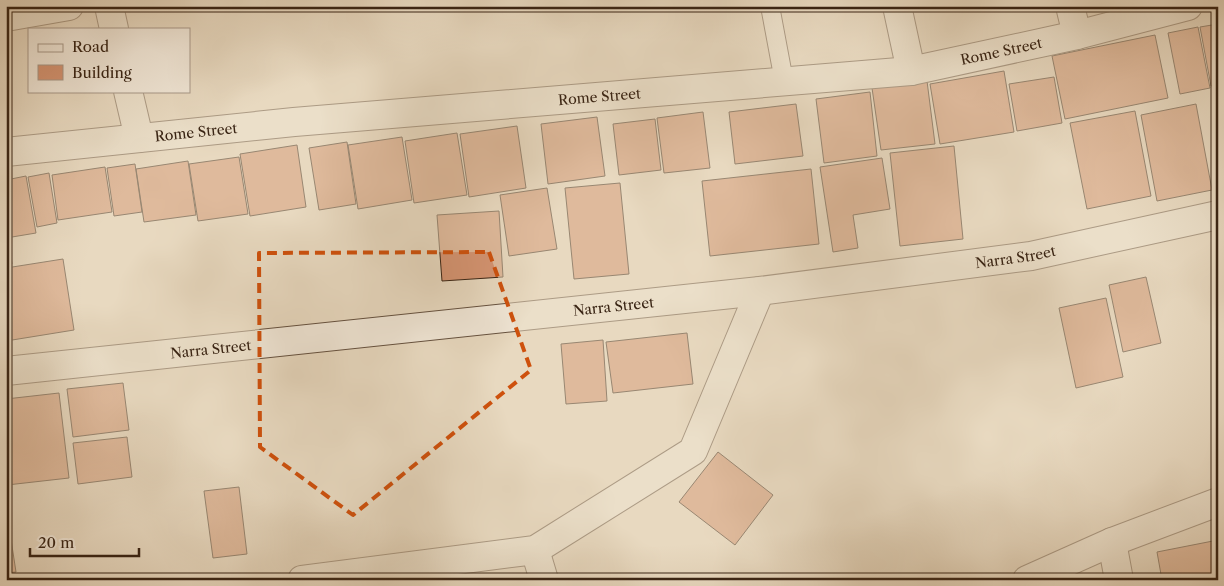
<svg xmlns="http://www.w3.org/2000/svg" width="1224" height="586" font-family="'Libre Caslon Text',serif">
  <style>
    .building { fill: #d59472; stroke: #392414 }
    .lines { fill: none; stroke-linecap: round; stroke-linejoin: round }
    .service-casing { stroke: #65513f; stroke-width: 20 }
    .minor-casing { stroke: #65513f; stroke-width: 30 }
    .service { stroke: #f0e6d6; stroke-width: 18 }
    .minor { stroke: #f0e6d6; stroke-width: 28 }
    .marked { fill: none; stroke: #ce510d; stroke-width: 4; stroke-dasharray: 10 6; stroke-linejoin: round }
    .labels { text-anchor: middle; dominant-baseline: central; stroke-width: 4.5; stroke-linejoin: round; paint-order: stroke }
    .street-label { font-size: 14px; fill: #392414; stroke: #f0e6d6 }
  </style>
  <rect width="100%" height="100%" fill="#e8d9c0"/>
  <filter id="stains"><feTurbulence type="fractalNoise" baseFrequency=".004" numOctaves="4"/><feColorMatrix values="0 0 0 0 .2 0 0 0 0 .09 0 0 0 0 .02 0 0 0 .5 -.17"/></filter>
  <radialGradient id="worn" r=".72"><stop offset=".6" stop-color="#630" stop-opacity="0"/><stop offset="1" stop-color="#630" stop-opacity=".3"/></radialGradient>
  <path class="building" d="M1218 24V84L1211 86 1200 27Z
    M1198 27 1210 88 1180 94 1168 33Z
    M1155 35 1168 98 1065 119 1052 56Z
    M1004 71 1014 132 940 144 930 84Z
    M1054 77 1062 123 1017 131 1009 84Z
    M927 81 935 144 881 150 872 88Z
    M870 92 877 156 824 163 816 99Z
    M796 104 803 156 735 164 729 112Z
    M1196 104 1212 190 1157 201 1141 115Z
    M1135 111 1151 196 1087 209 1070 123Z
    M703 112 710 168 664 173 657 118Z
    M597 117 605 176 548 184 541 124Z
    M655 119 661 170 619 175 613 124Z
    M517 126 526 188 469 197 460 134Z
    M457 133 467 195 414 203 405 141Z
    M402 137 412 200 358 209 348 145Z
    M347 142 356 204 319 210 309 148Z
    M297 145 306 207 250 216 240 154Z
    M954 146 963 239 900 246 890 153Z
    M239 157 248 214 198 221 189 164Z
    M882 158 890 209 853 215 858 248 833 252 820 167Z
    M188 161 196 215 144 222 136 169Z
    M135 164 142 212 114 216 107 168Z
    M105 167 112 212 58 220 52 175Z
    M811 169 819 244 710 256 702 181Z
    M49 173 57 223 37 227 28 177Z
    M26 176 36 233 6 238V180Z
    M620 183 629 274 574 279 565 188Z
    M547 188 557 249 509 256 500 195Z
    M499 211 503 277 442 281 437 215Z
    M6 243H9L12 264 6 265Z
    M63 259 74 330 6 341V268Z
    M1146 277 1161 343 1123 352 1109 285Z
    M1106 298 1123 377 1076 388 1059 308Z
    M687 333 693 384 613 393 606 342Z
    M603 340 607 401 566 404 561 344Z
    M123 383 129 430 73 437 67 389Z
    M59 393 69 478 7 485 6 399Z
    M127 437 132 477 78 484 73 443Z
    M718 452 773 495 735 545 679 502Z
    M239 487 247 554 213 558 204 491Z
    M6 507 16 572 6 573Z
    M1218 540V580H1162L1157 552Z"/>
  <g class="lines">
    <g class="service-casing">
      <path id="service" d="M770 6 784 81"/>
    </g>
    <g class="minor-casing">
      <g id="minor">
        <path d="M109 6 114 29"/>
        <path d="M897 6 911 71"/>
        <path d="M1070 6 1077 35"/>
        <path d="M6 17 69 6"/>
        <path d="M128 91 139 138"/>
        <path id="s1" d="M6 152 294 122 911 71 1077 35 1188 6"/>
        <path id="s2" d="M6 371 760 291 1031 256 1218 215"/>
        <path d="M1112 542 1119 580"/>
        <path d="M535 550 544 580"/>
        <path d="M302 580 535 550 693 451 760 291"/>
        <path d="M1027 580 1112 542 1218 502"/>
      </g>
    </g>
    <use href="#service" class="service"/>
    <use href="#minor" class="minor"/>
  </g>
  <path d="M0 0H1224V586H0ZM489 252 531 370 353 515 260 447 259 253Z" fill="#e8d9c0" fill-opacity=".55" fill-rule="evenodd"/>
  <path class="marked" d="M489 252 531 370 353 515 260 447 259 253Z"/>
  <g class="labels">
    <g class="street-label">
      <text stroke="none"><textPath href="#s1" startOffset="1001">Rome Street</textPath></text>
      <text stroke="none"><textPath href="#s1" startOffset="596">Rome Street</textPath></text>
      <text stroke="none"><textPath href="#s1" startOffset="191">Rome Street</textPath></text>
      <text stroke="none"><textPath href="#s2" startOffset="1016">Narra Street</textPath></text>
      <text stroke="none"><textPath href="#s2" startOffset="611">Narra Street</textPath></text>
      <text stroke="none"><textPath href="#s2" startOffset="206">Narra Street</textPath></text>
    </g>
  </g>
  <rect width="1224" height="586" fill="none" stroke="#e8d9c0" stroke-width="25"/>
  <rect x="8" y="8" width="1209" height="571" fill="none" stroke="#392414" stroke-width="2.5"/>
  <rect x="12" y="12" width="1199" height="561" fill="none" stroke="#392414"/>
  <rect x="28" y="28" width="162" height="65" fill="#f0e6d6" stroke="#a79888"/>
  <rect x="38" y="44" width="25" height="8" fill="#f0e6d6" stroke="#a79888"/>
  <text x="72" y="52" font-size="15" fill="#392414">Road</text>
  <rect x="38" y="65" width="25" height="15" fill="#d59472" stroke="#a79888"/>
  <text x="72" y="78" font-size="15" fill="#392414">Building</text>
  <path d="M30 548v8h109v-8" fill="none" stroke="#392414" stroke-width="2.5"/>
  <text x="38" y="548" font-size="15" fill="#392414" stroke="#f0e6d6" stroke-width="4" paint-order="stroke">20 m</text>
  <rect width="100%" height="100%" filter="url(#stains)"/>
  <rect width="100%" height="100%" fill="url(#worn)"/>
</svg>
